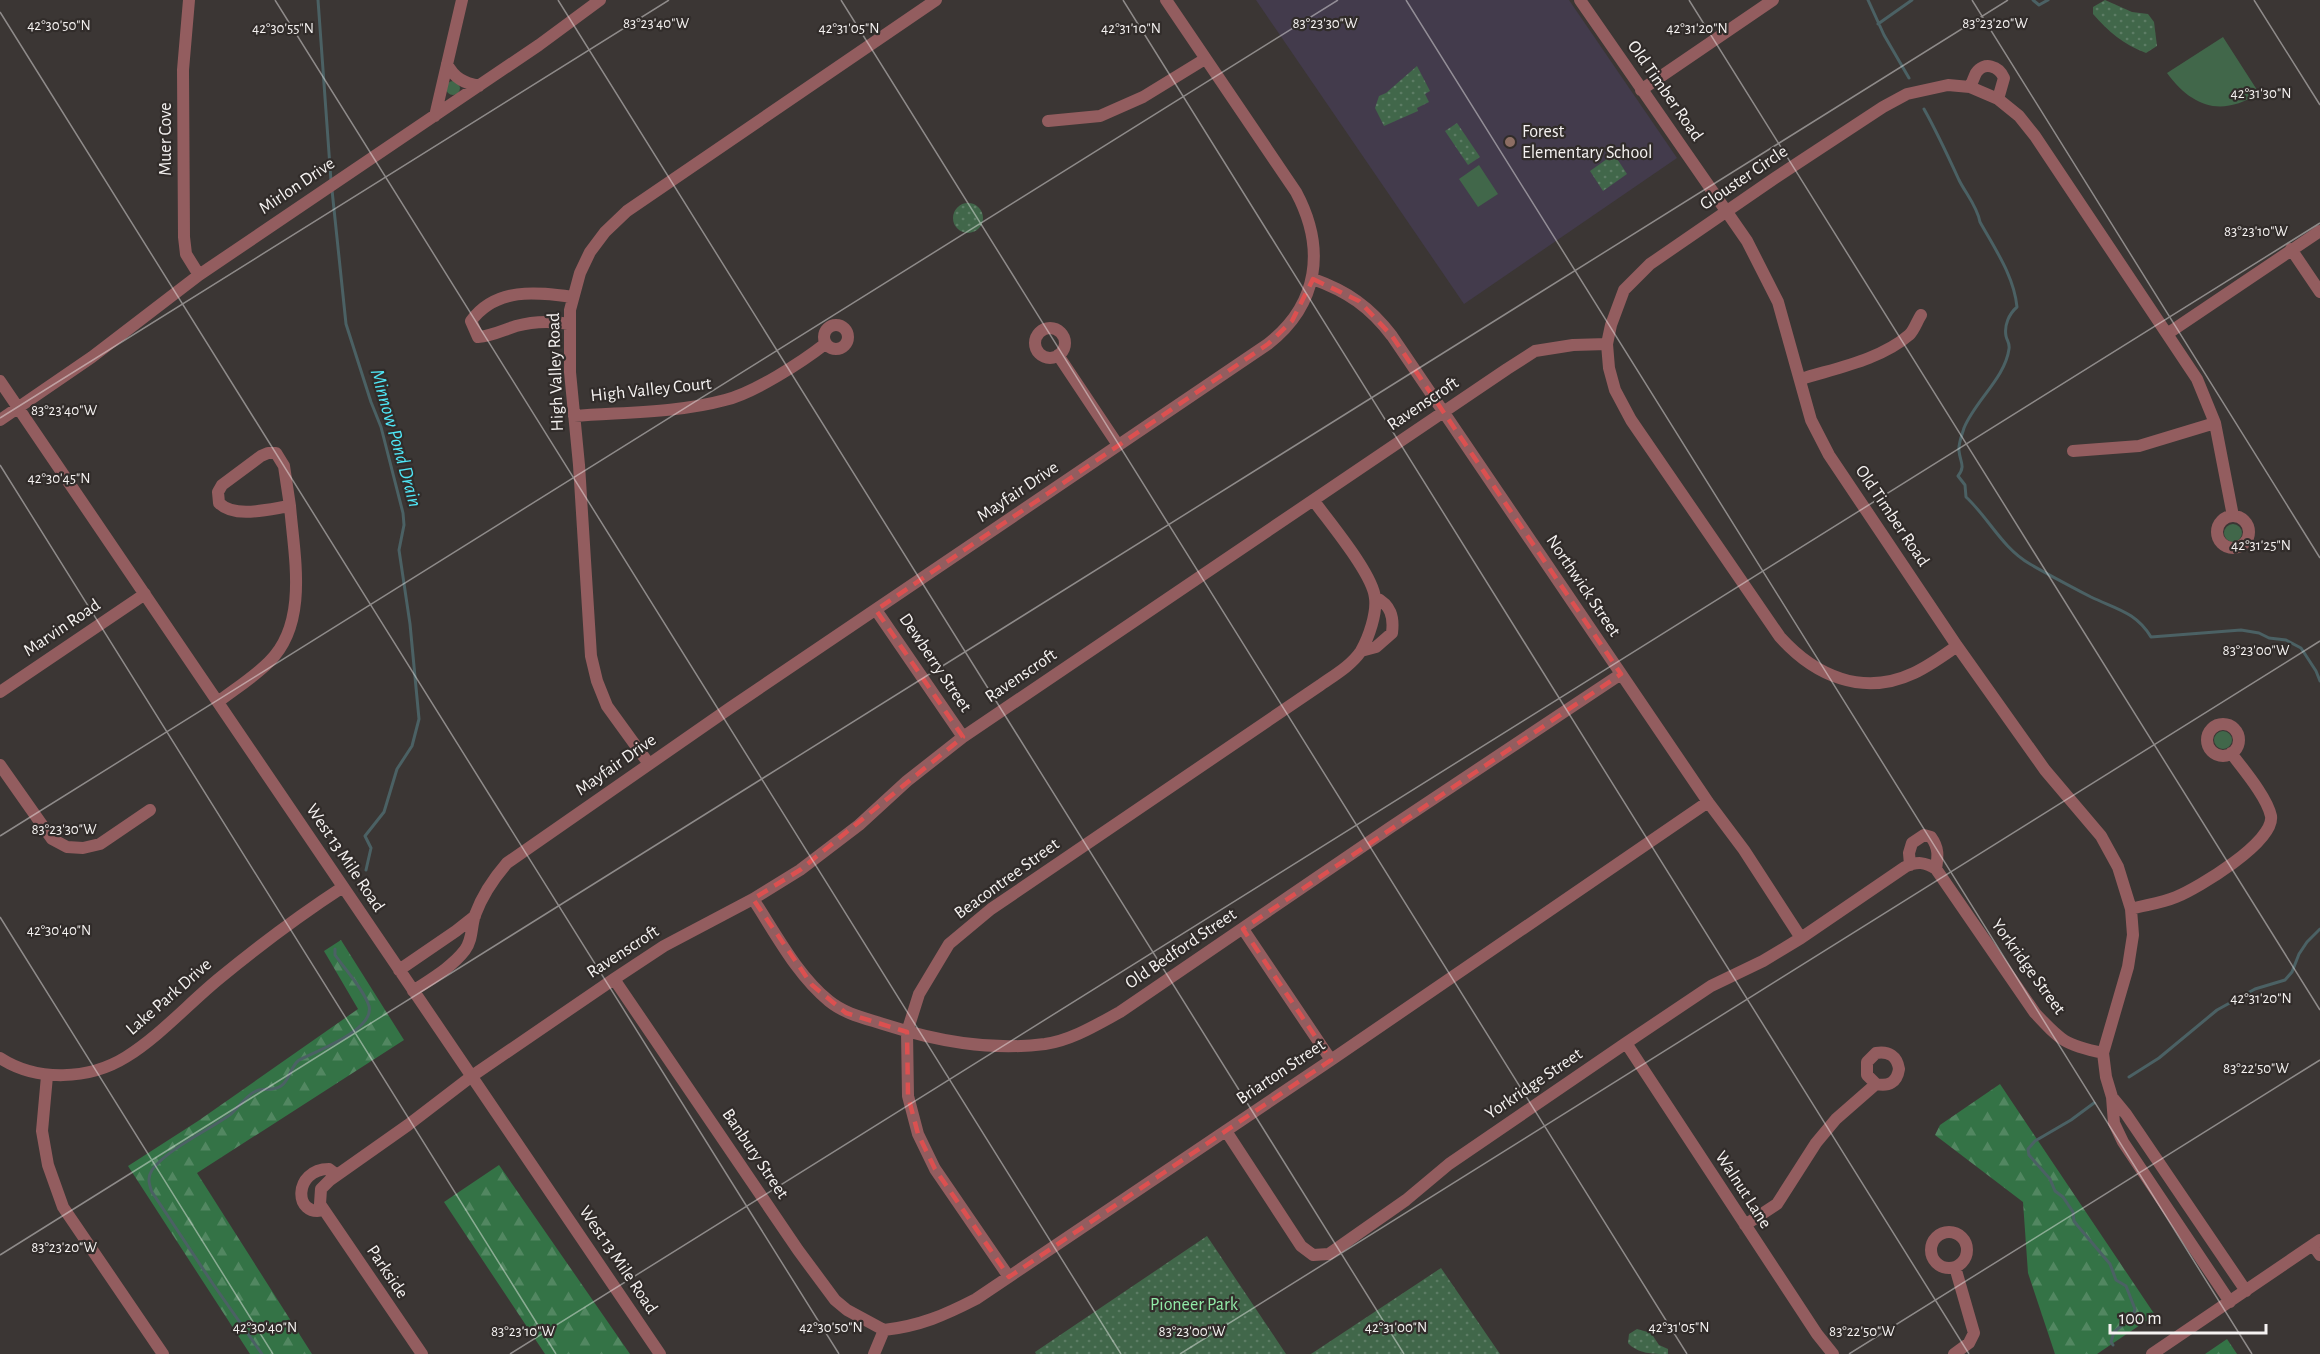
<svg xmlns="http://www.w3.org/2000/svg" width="2320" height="1354" font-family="'Alegreya Sans',sans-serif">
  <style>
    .education { fill: #433b4c }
    .grass { fill: #41674a }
    .forest { fill: url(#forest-firs) }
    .park { fill: url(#park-dots) }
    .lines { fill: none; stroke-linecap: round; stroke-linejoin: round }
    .stream { stroke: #4b6164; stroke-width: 3 }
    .minor { stroke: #935d5f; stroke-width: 12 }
    .marked { fill: none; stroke: #dc5050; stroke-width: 4.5; stroke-dasharray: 12 8; stroke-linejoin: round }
    .ticks { fill: none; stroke: #f5f2f1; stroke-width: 1.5; stroke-opacity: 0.45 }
    .education-dot { fill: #8d6e63; stroke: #312c2a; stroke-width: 2 }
    .labels { text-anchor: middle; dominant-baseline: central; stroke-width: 4.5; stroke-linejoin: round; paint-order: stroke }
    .street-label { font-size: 18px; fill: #f5f2f1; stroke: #312c2a }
    .poi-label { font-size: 18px; fill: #f5f2f1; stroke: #312c2a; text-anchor: start }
    .park-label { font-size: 18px; fill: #91eaa7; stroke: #312c2a }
    .water-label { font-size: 20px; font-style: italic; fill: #4fe6f6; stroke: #312c2a }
    .ticks-label { font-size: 15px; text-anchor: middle; fill: #f5f2f1; stroke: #312c2a; stroke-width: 4.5; stroke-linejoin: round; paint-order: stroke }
  </style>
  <defs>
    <pattern id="forest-firs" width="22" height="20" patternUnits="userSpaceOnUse" patternTransform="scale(1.5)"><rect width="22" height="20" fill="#347346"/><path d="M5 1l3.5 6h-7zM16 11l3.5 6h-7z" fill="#528761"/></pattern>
    <pattern id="park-dots" width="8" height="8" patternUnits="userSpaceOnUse" patternTransform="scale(1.5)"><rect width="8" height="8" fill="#41674a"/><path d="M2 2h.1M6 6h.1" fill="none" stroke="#5d7d65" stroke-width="1.8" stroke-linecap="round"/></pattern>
  </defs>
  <rect width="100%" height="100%" fill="#3b3634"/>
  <path class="education" d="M1256 0H1569L1677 158 1464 304Z"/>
  <path class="grass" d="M2223 37 2259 93C2222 117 2193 108 2167 73Z
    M446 88a7 7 0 1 1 14 0a7 7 0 1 1-14 0Z
    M1479 165 1498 194 1478 207 1459 179Z
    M2224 533a9 9 0 1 1 18 0a9 9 0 1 1-18 0Z
    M2214 740a9 9 0 1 1 18 0a9 9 0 1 1-18 0Z"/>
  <path class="forest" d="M341 940 404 1040 197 1173 312 1354H250L128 1166 198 1121 358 1009 324 951Z
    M2000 1084 2155 1315 2097 1354H2055L2028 1273 2023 1202 1935 1135 1940 1125Z
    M499 1165 630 1354H545L444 1202Z
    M2227 1339 2237 1354H2205Z"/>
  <path class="park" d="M2105 0 2132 12 2148 14 2154 22 2157 46 2146 53C2123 44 2109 32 2093 14V7Z
    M1417 66 1430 91 1425 94 1429 102 1417 108 1418 111 1384 126 1375 108 1379 96 1386 93Z
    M1457 123 1480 157 1468 165 1445 131Z
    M1614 154 1627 174 1603 191 1590 171Z
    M953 218a15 15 0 1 1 30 0a15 15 0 1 1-30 0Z
    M1207 1236 1286 1354H1036L1035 1352Z
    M1441 1268 1500 1354H1311Z
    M1637 1329 1651 1333 1659 1345 1668 1349V1354C1653 1354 1638 1354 1628 1343L1629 1334Z"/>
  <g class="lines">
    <path class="stream" d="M318 0 331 181
      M1868 0 1884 35 1909 78
      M2033 0 2039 5 2048 0
      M1878 24 1912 0
      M1924 109C1937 132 1948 156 1959 180 1966 194 1977 206 1980 222 1995 249 2014 276 2017 307 2009 314 2004 325 2006 336 2007 341 2010 343 2009 349 2005 378 1975 401 1964 428 1962 435 1958 444 1959 451 1960 462 1966 466 1958 476L1965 485 1966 497C1988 517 2002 548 2030 564 2049 575 2070 586 2091 597 2116 609 2136 612 2151 637L2241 630 2259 633 2269 638 2286 640 2301 648 2316 671 2320 681
      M332 190 346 324 371 402 381 427 403 513 404 525 399 550 410 624 419 719 412 746 397 769 384 812 365 836 371 848 366 870
      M2129 1077 2159 1058 2217 1010 2255 989 2285 980 2292 972 2299 954 2307 942 2320 929
      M2094 1103 2071 1120 2035 1141 2028 1149 2029 1155 2050 1179 2055 1191 2063 1197 2073 1212 2074 1221 2077 1225 2110 1264 2116 1280 2126 1286 2135 1309 2133 1316 2114 1332 2111 1342 2113 1345
      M262 1354 213 1284 152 1192C149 1184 147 1178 152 1170 167 1149 209 1130 231 1114 239 1107 248 1093 259 1090 267 1088 273 1091 281 1086 290 1080 290 1067 299 1060 316 1051 375 1030 369 1006 364 990 345 969 335 955V949"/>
    <path class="minor" d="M189 0 183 70 184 237 186 254 199 275
      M1580 0 1747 241 1778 302 1811 420 1829 455 1957 646 2045 770 2101 836 2118 867 2131 909 2133 935 2128 967 2103 1053
      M447 64C454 78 464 83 479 86
      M1970 87C1972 83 1974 77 1976 73 1984 61 1999 66 2004 78L1998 99
      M1641 90 1773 0
      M435 116 462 0
      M1048 121 1100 116 1143 97 1205 59
      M2291 249 2320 292
      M1313 279C1347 291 1370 307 1392 336L1708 802 1744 850 1801 938
      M570 324C552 321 534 321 516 326 503 330 492 336 478 337L471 321C496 287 536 292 573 297
      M824 337a12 12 0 1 1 24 0a12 12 0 1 1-24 0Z
      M1035 343a15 15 0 1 1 30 0a15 15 0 1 1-30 0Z
      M2167 334 2320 231
      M1058 355 1118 445
      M1801 379C1836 368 1880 360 1909 335 1914 331 1917 321 1921 315
      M0 381 660 1354
      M574 416C624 412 677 413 725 400 754 393 802 362 825 344
      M0 420 92 357 199 275 539 45 600 0
      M2073 451 2139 446 2215 423
      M268 453H276L284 466 290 506C269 509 235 519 219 503L218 492 222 485 261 456Z
      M2217 532a16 16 0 1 1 32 0a16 16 0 1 1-32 0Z
      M876 610 963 737
      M1957 646C1943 656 1929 666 1914 673 1863 697 1815 676 1780 637L1631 420 1615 390 1609 368 1607 344 1611 325 1624 290 1650 264 1775 178 1883 107 1907 94 1948 85 1970 87 1998 99 2019 116 2035 136 2197 379 2215 423 2233 516
      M1361 651 1376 647 1392 633C1394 617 1391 605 1375 597
      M0 692 145 594
      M218 702C235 689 254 677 269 662 309 623 294 556 290 506
      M2207 740a16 16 0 1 1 32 0a16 16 0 1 1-32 0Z
      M649 764 607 706 597 681 591 656 579 465 570 372V310L580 273 590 252 605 232 627 211 936 0
      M0 765 52 839 67 847 83 848 100 844 150 810
      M1910 865 1909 853 1912 843 1924 835 1931 837C1939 848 1938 856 1936 869
      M753 899C776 934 797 975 829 1001 845 1014 864 1018 883 1024 936 1041 989 1051 1045 1044 1072 1040 1096 1025 1120 1012L1391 827 1621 674
      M2131 909C2145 905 2162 903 2176 897 2198 888 2275 842 2271 816 2267 797 2243 769 2231 753
      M1243 929 1331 1060
      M399 970 456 931 475 916
      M614 979 798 1250 835 1300 847 1310 884 1330
      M413 991C431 979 452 967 465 950 473 939 471 926 475 915 482 896 494 878 507 863L730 708 1268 344C1319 304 1326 248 1296 192L1166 0
      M1626 1043 1817 1334 1833 1354
      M0 1058C37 1082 89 1080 126 1057 160 1036 190 1002 221 977 260 945 300 915 343 887
      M47 1076 42 1131 48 1165 63 1207 163 1354
      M2112 1097 2126 1114 2246 1291
      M1226 1131 1301 1246 1313 1255 1329 1254 1406 1200 1449 1164 1626 1043 1711 986 1763 961 1801 938 1905 867C1917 861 1925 862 1936 869L2035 1013C2061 1041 2065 1045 2103 1053L2106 1077 2112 1097 2114 1123 2123 1142 2230 1302
      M324 1210C293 1218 293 1169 329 1169L337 1175
      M1745 1225 1777 1204 1816 1143 1836 1119 1876 1084C1889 1087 1897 1082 1899 1069 1897 1056 1889 1051 1876 1053L1867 1062V1075L1876 1084
      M1931 1250a18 18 0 1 1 36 0a18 18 0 1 1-36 0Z
      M2313 1245 2320 1255
      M1009 1277 935 1169 918 1134 908 1096 907 1032 919 994 949 944 991 909 1319 686C1333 676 1351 666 1361 651 1369 637 1377 613 1375 598 1373 574 1329 522 1314 501
      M884 1330C920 1326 945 1315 976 1299L1331 1060 1708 802
      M422 1354 320 1204 321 1189 330 1180 408 1125 472 1076 614 979 664 946 753 899 800 870 859 825 907 781 963 737 1507 369 1535 351 1573 345 1607 344
      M874 1354 884 1330
      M1954 1354 1969 1343 1974 1333 1955 1267
      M2152 1354 2320 1240"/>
  </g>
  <path class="marked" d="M1313 279 1359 301 1392 336 1621 674 1243 929 1331 1060 1009 1277 935 1169 918 1134 908 1096 907 1032 846 1013 812 985 753 899 800 870 963 737 876 610 1268 344 1292 321Z"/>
  <path class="ticks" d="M275 0 1121 1354M558 0 1404 1354M841 0 1687 1354M1123 0 1969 1354M1406 0 2252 1354M1689 0 2320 1010M1972 0 2320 558M2254 0 2320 105M0 12 839 1354M0 418 669 0M0 465 556 1354M0 836 1338 0M0 917 273 1354M0 1255 2008 0M510 1354 2320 223M1180 1354 2320 641M1849 1354 2320 1060"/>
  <circle class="education-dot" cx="1510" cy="142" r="6"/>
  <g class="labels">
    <g class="street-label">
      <text transform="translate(1665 91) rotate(55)">Old Timber Road</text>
      <text transform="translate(166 139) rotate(-90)">Muer Cove</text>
      <text transform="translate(1744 178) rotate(-34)">Glouster Circle</text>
      <text transform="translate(297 186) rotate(-34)">Mirlon Drive</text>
      <text transform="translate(556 372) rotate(-92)">High Valley Road</text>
      <text transform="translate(651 390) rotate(-6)">High Valley Court</text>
      <text transform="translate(1423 404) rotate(-34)">Ravenscroft</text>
      <text transform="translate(1018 492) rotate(-34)">Mayfair Drive</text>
      <text transform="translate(1892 516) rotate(56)">Old Timber Road</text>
      <text transform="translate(1583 586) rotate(56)">Northwick Street</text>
      <text transform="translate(62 628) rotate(-34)">Marvin Road</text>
      <text transform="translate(935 663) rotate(56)">Dewberry Street</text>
      <text transform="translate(1021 676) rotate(-34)">Ravenscroft</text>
      <text transform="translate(616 765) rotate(-35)">Mayfair Drive</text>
      <text transform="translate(345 858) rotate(56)">West 13 Mile Road</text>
      <text transform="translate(1007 879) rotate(-36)">Beacontree Street</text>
      <text transform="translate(1181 949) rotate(-34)">Old Bedford Street</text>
      <text transform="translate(623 952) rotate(-33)">Ravenscroft</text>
      <text transform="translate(2028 967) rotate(54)">Yorkridge Street</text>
      <text transform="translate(169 997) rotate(-41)">Lake Park Drive</text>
      <text transform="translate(1281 1072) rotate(-34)">Briarton Street</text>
      <text transform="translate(1534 1084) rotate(-34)">Yorkridge Street</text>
      <text transform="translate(755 1154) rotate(56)">Banbury Street</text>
      <text transform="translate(1743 1190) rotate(57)">Walnut Lane</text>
      <text transform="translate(618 1260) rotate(56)">West 13 Mile Road</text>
      <text transform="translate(387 1272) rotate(56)">Parkside</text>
    </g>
    <g class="poi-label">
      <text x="1522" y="132">Forest<tspan x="1522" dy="21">Elementary School</tspan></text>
    </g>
    <g class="park-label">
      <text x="1194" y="1305">Pioneer Park</text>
    </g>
    <g class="water-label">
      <text transform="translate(396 438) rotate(74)">Minnow Pond Drain</text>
    </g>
  </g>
  <g class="ticks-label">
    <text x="1325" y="28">83°23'30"W</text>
    <text x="1995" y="28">83°23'20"W</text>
    <text x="656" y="28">83°23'40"W</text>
    <text x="59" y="30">42°30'50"N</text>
    <text x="283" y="33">42°30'55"N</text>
    <text x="849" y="33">42°31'05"N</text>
    <text x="1131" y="33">42°31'10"N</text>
    <text x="1697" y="33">42°31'20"N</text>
    <text x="2261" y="98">42°31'30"N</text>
    <text x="2256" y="236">83°23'10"W</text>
    <text x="64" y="415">83°23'40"W</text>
    <text x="59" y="483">42°30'45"N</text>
    <text x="2261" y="550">42°31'25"N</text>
    <text x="2256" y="655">83°23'00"W</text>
    <text x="64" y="834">83°23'30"W</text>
    <text x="59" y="935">42°30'40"N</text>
    <text x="2261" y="1003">42°31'20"N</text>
    <text x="2256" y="1073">83°22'50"W</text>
    <text x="64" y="1252">83°23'20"W</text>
    <text x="265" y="1332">42°30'40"N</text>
    <text x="831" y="1332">42°30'50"N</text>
    <text x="1396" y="1332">42°31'00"N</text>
    <text x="1679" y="1332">42°31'05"N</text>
    <text x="523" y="1336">83°23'10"W</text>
    <text x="1192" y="1336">83°23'00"W</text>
    <text x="1862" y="1336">83°22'50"W</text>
  </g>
  <path d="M2110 1324v9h156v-9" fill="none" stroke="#f5f2f1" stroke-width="3"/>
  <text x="2119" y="1324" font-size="18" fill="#f5f2f1" stroke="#312c2a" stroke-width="4.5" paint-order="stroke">100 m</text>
</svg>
